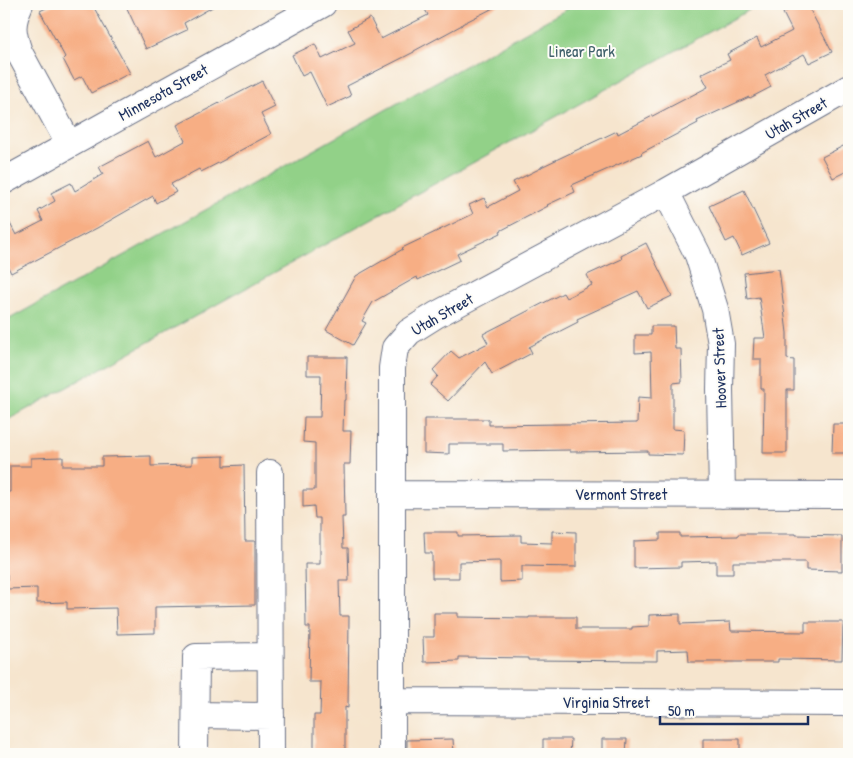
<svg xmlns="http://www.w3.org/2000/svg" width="853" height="758" font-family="'Patrick Hand',sans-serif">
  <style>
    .green { fill: #92d188; stroke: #568073 }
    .building { fill: #f7ae84 }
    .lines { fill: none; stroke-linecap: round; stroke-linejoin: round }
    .minor-casing { stroke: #686f85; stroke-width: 28 }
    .minor { stroke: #fff; stroke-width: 26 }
    .labels { text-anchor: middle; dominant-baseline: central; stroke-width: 4; stroke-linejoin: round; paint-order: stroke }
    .park-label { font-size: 16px; fill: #3f606b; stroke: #fdfcf7 }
    .street-label { font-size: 16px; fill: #1b2f5e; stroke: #fdfcf7 }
  </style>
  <rect width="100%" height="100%" fill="#fdfcf7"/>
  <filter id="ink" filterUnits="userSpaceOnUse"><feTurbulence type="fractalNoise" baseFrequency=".02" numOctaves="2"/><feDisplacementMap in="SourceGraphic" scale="10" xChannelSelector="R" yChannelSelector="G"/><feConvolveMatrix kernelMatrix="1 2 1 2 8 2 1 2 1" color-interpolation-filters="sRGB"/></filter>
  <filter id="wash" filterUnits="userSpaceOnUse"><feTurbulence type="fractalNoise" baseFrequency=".0096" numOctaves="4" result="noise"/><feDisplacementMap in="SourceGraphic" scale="20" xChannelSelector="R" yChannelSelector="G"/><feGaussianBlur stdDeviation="1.12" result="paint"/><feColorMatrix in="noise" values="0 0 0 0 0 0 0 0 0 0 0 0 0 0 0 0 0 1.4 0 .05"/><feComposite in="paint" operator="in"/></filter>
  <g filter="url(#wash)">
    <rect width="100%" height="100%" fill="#f6e5ce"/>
    <path class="green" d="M576 4H760L4 422V322Z"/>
    <g id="blocks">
      <path class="building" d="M54 4H92L130 73 91 93 82 76 74 80 63 59 65 57 40 11Z
        M125 4H218L184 23 187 30 146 49Z
        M422 4H501L462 24V25L414 51V52L347 86 351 96 327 107 310 72 302 76 292 55 315 44 322 59 355 43 348 30 370 18 381 39 428 15Z
        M800 4H807L832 52 809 63 804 54 765 75 771 87 750 98 749 97 697 121 698 123 641 153 642 154 572 185 575 192 547 205 548 206 500 231 501 233 457 254 460 260 418 280 417 277 373 302 362 321 366 323 353 345 326 330 356 276 403 249 402 248 473 214 469 205 484 198 488 207 518 191 513 182 541 168V167L617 131 618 134 708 87 701 74 730 60 727 54 757 38 761 47 792 31 783 13Z
        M262 81 275 107 261 114 271 134 226 158V159L201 172 199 169 171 184 176 192 156 203 153 196 97 228 11 273 4 259V212L16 235 43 221 38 211 55 201 51 193 71 183 75 191 103 174 99 167 148 141 156 157 185 141 177 125Z
        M849 143V170L833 178 822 157Z
        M744 190 769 243 742 255 734 238 726 242 709 206Z
        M646 243 672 296 647 308 638 291 577 319 578 322 529 347 532 353 492 374 485 362 448 401 430 385 438 376 433 370 451 351 459 358 488 343 483 334 563 293 566 298 592 285 587 275 622 259 621 256Z
        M779 269 787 333V359L794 360V390H787V453H763L764 389H761V359H753L754 338H765L759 297 747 299 744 273Z
        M651 326H674L675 349H681L682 382 673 383V429L684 430 683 455 648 454V451L570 452V450L503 451V444H449V454L424 453V419H489V425L637 423 638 397 652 398 651 352 635 353V335H651Z
        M307 357H347L346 400H344L343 431H351L350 464H344L345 517H342L343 548H348L349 581H339L340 616H349L348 708 345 707V754H314V715H320L321 682H309L310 627H306L305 564H320V518H315L314 506 303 507V490H315V443L303 442 304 417H320L321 375H307Z
        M833 424H849V453H832Z
        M151 456V466L192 465V457L224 456V466L244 465 245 541H255V605L155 607V633L117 634 116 608 67 609V602L37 603V588L7 589V574H4V492H10V466H31V458L63 457V466H102V457Z
        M552 531 576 532V567L522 566V581L500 582V561L459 562V578H432V553H425L424 532H458V536L521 535V542L552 543Z
        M660 533H680V537L738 536V534H796V535L842 536V571L806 570V562H733V574H716V561L681 562V567L634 568V541L660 540Z
        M434 613H458V617L529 618V617H576V629H632V627L649 626V615L680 614V624L730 622 731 631 805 632V622H843L842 660 778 659V662H689L688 650 657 651V661L528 660V658L459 657V661L424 662 423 637H434Z
        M453 739 454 754H407V740Z
        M543 739H571L570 754H543Z
        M602 739H627L626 754H602Z
        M703 739H740V754H703Z"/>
    </g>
  </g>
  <g filter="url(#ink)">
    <use href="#blocks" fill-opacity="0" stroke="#686f85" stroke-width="1"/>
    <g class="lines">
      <g class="minor-casing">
        <path id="minor" d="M20 4C11 24 12 31 19 52L69 144
          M4 181 323 4
          M666 192 698 255 715 309 721 344 720 389 722 495
          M270 473 271 754
          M392 494 849 495
          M393 701 849 703
          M196 715 271 716
          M195 754 196 657 270 656
          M392 754V368L395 348 409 332 436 315 666 192 849 88"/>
      </g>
      <use href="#minor" class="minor"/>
    </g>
  </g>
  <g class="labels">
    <g class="park-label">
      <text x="582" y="51">Linear Park</text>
    </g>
    <g class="street-label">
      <text transform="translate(163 92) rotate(-29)">Minnesota Street</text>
      <text transform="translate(796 118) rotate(-30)">Utah Street</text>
      <text transform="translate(442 314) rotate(-30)">Utah Street</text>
      <text transform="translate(719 368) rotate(-92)">Hoover Street</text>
      <text x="621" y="494">Vermont Street</text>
      <text x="606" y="702">Virginia Street</text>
    </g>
  </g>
  <rect width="853" height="758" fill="none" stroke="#fdfcf7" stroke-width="20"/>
  <path d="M660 716v8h148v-8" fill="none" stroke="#1b2f5e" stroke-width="2.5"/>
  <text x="668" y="716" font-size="15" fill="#1b2f5e" stroke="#fdfcf7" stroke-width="4" paint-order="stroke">50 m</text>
</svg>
